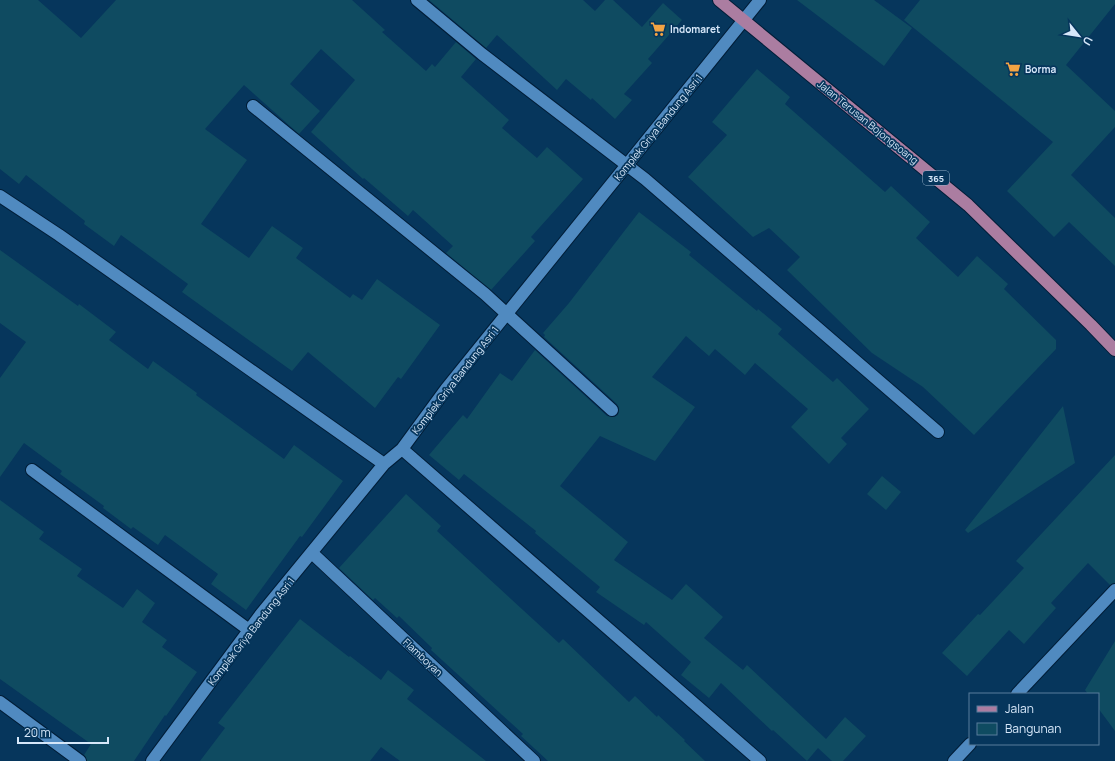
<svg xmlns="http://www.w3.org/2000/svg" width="1115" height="761" font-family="Manrope,sans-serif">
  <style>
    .building { fill: #0f4b61 }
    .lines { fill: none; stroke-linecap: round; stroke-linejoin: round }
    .minor-casing { stroke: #001d37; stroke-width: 14 }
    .major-casing { stroke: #001d37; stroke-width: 14 }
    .minor { stroke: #508ac0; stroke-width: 12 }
    .major { stroke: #ab7da1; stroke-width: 12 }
    .labels { text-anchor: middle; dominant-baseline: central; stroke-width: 3.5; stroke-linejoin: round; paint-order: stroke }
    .shield { fill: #06365c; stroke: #98b2ca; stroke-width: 1 }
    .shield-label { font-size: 9px; font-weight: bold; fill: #d6e7f9 }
    .poi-label { font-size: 10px; font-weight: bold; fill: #d6e7f9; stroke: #06365c; text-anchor: start }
    .street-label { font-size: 10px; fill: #d6e7f9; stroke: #06365c }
  </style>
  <rect width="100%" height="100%" fill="#06365c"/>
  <path class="building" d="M0 0H38L81 38 116 0H352L385 30 382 32 426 71 432 64 435 67 456 42 476 59 461 77 509 120 502 128 537 158 547 147 583 179 531 237 535 241 491 290 446 253 453 246 413 210 408 216 364 178 363 179 311 132 355 80 321 49 290 84 320 111 299 134 244 85 205 129 247 160 201 224 249 258 272 226 303 248 296 258 350 298 353 294 362 300 377 279 440 325 401 379 398 377 375 408 308 352 292 371 182 292 188 284 121 235 114 246 84 224 85 221 26 175 19 184 0 169Z
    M429 0H583L595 11 605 0H613L642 27 663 3 682 20 648 59 652 63 624 94 632 100 615 119 592 98 591 100 566 79 557 90 497 35 486 48Z
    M797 0H874L912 28 884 66Z
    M920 0H1115V4L1066 65 1115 111V127L1071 175 1115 218V266L1069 222 1054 237 1007 191 1053 142 904 20Z
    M757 69 790 97 785 104 885 192 891 186 930 222 916 238 958 277 977 256 1008 284 1004 289 1056 340V349L974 435 923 387 872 353 787 270 800 257 769 228 753 237 688 177 727 135 712 122Z
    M639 212 691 252 689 255 757 311 758 309 782 329 778 334 833 382 837 378 869 409 841 438 847 444 829 464 791 427 808 409 755 363 745 375 715 349 709 356 686 336 652 377 695 407 655 461 600 436 560 486 628 542 614 560 672 600 686 584 723 617 704 638 743 670 747 665 826 739 845 717 866 736 843 761H832L818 748 807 761 773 730 772 731 721 683 709 698 681 675 691 662 646 622 644 625 596 592 600 587 535 533 536 531 464 474 459 480 429 455 463 415 467 419 500 373 512 381 535 350 607 416 614 417 618 415 619 408 617 404 544 337 545 335 543 333 569 303Z
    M0 250 78 306 79 304 116 332 109 340 148 369 153 361 197 393 196 395 284 459 294 445 343 481 302 537 300 536 246 610 211 584 218 574 165 535 158 545 133 527 131 529 103 508 104 506 60 474 62 471 24 443 0 477V378L26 342 0 323Z
    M1063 406 1075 463 968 533 965 530Z
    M1115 455V583L1110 585 1088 563 1051 603 1056 608 1024 644 1009 630 967 676 942 653 978 614 980 615 1024 568 1016 561Z
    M882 476 901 492 886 510 867 494Z
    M406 494 441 526 437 531 559 643 563 639 629 702 635 696 657 717 658 715 685 740 684 741 705 761H548L521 736 523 734 431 650 432 648 399 616 397 618 375 598 373 600 339 568Z
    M0 500 44 532 39 539 82 569 77 576 123 608 137 589 155 603 142 622 167 640 162 647 197 672 166 716 165 715 134 761H87L84 755 91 744 0 679Z
    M300 619 349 657 350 656 381 680 388 670 414 690 407 699 486 761H400L381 747 370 761H200L225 728 218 723Z
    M1115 641V731L1098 708V694H1088L1085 690Z"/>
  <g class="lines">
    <g class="minor-casing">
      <path id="minor" d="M417 0 482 54 645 179 938 432
        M253 106 485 294 612 410
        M0 196 59 235 384 464
        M402 449 760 761
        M32 470 249 630
        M312 553 534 761
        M1017 694 1115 590
        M0 702 80 761
        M152 761 261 614 384 464 402 449 446 389 760 0
        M954 761 970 744"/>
    </g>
    <g class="major-casing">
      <path id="major" d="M719 0 968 205 1091 325 1115 350"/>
    </g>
    <use href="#minor" class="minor"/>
    <use href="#major" class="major"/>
  </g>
  <defs>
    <g id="supermarket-bare" transform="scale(1.2)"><path d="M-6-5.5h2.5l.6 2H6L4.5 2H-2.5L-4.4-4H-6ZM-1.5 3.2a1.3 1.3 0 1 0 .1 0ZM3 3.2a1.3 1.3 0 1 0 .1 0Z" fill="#f3a443" stroke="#06365c" stroke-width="2.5" paint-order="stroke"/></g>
  </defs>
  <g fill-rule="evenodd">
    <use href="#supermarket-bare" x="658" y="29"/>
    <use href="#supermarket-bare" x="1013" y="69"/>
  </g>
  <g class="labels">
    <rect class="shield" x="923" y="171" width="26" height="14" rx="3"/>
    <g class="shield-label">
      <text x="936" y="178">365</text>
    </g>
    <g class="poi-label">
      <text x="670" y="29">Indomaret</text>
      <text x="1025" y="69">Borma</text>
    </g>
    <g class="street-label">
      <text transform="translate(868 122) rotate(39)">Jalan Terusan Bojongsoang</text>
      <text transform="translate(658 127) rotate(-51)">Komplek Griya Bandung Asri 1</text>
      <text transform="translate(455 380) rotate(-52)">Komplek Griya Bandung Asri 1</text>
      <text transform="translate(251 631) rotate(-52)">Komplek Griya Bandung Asri 1</text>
      <text transform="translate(423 657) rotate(43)">Flamboyan</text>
    </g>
  </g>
  <rect x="969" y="693" width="130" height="52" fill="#06365c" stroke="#597d9b"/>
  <rect x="977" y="706" width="20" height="6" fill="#ab7da1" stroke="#597d9b"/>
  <text x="1005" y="713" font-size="12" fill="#d6e7f9">Jalan</text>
  <rect x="977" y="723" width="20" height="12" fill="#0f4b61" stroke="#597d9b"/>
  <text x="1005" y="733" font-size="12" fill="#d6e7f9">Bangunan</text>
  <g transform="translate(1079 36) rotate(120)" stroke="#06365c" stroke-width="3" paint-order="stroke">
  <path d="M0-3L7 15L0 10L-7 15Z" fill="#d6e7f9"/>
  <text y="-6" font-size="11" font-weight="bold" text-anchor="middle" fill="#d6e7f9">U</text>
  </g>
  <path d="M18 737v6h90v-6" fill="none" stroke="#d6e7f9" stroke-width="2"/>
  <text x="24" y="737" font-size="12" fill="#d6e7f9" stroke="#06365c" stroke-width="3" paint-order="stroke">20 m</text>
</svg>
